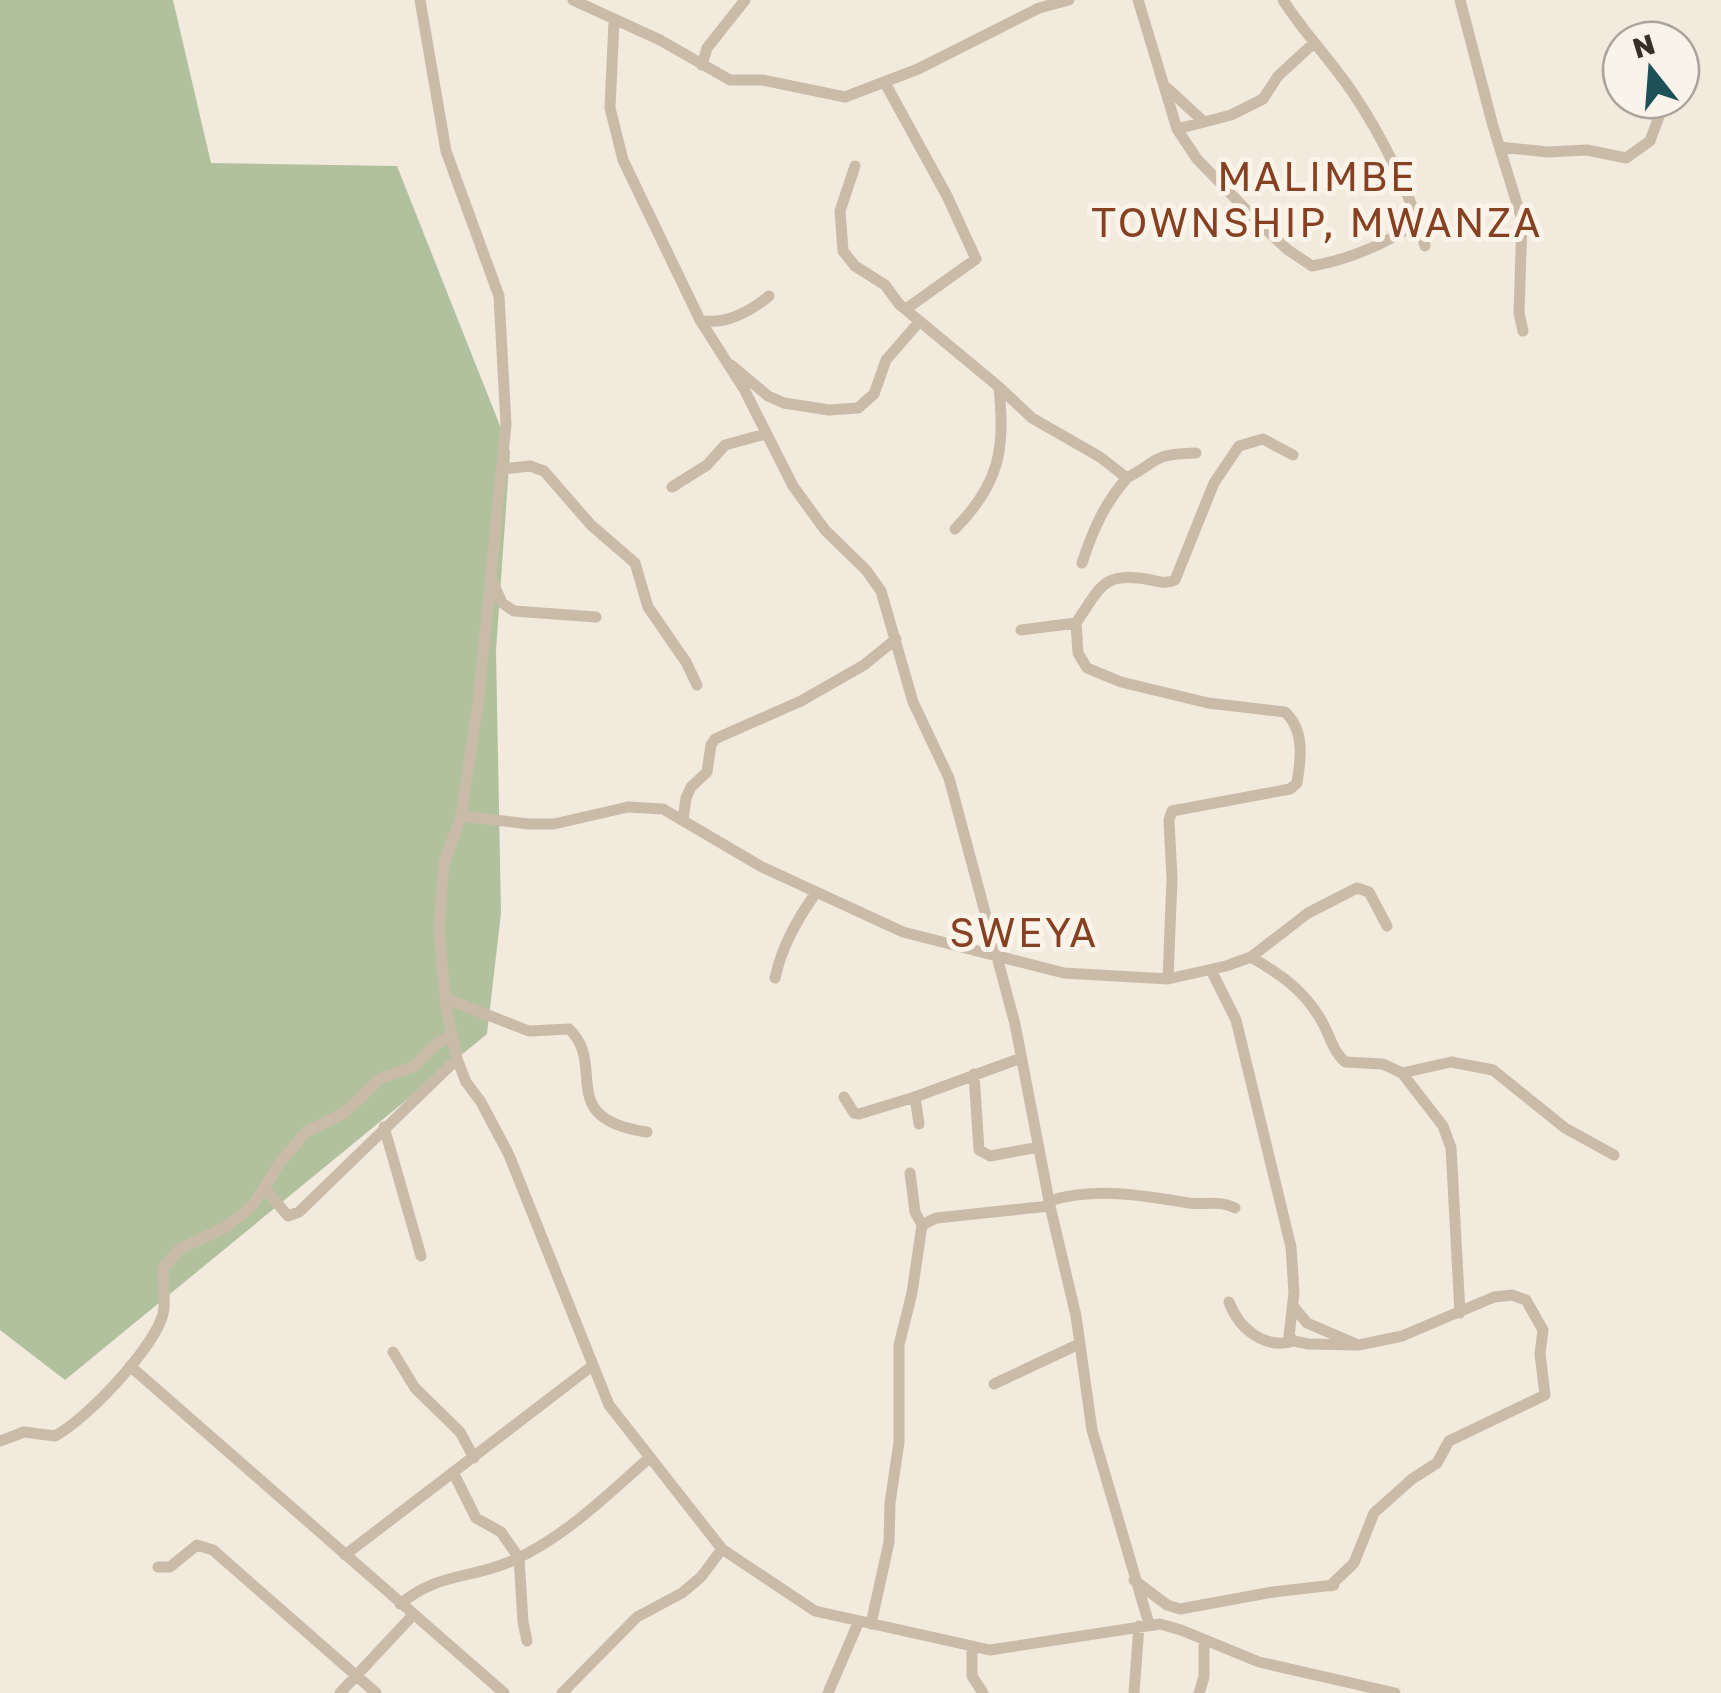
<svg xmlns="http://www.w3.org/2000/svg" width="1721" height="1693" font-family="'Golos Text',sans-serif">
  <style>
    .green { fill: #b2c19d }
    .lines { fill: none; stroke-linecap: round; stroke-linejoin: round }
    .street { stroke: #cabba9; stroke-width: 11 }
    .labels { text-anchor: middle; dominant-baseline: central; stroke-width: 10; stroke-linejoin: round; paint-order: stroke }
    .quarter-label { font-size: 40px; letter-spacing: 2.5px; fill: #864122; stroke: #faf3e9 }
  </style>
  <rect width="100%" height="100%" fill="#f2eadd"/>
  <path class="green" d="M0 0H173L211 163 397 166 510 451 496 651 501 913 487 1034 65 1380 0 1330Z"/>
  <g class="lines">
    <path class="street" d="M420 0 446 151 499 296 506 425 478 703 461 816 444 863 439 928 446 1008 457 1059 466 1082 481 1102 509 1155 609 1405 722 1549 815 1611 990 1650 1160 1624 1181 1630 1259 1662 1395 1693
      M573 0 660 40 730 80H762L845 97 918 69 1039 8 1069 0
      M1138 0 1177 129 1197 159 1259 223 1288 250 1312 266C1352 259 1385 244 1419 222
      M1283 0C1304 33 1331 60 1353 93 1382 136 1412 196 1425 246
      M1460 0 1493 126 1522 220 1519 313 1523 331
      M614 21 610 108 623 160 700 320 744 389 793 486 825 530 866 570 881 591 913 702 949 778 1015 1024 1050 1206 1076 1316 1092 1430 1149 1624
      M702 65 707 48 745 0
      M885 83 947 196 976 259 906 309
      M1166 87 1203 121
      M1177 129 1231 115 1263 99 1278 76 1314 43
      M1500 147 1548 152 1587 150 1626 158 1650 141 1665 100
      M855 166 840 211 843 251 855 266 885 285 899 304 999 387C1005 450 1000 483 955 529
      M700 320C724 326 751 311 769 296
      M731 365 768 396 784 403 829 410 858 408 874 394 886 360 919 322
      M999 387 1032 418 1100 457 1127 478C1160 460 1152 454 1196 453
      M502 469 530 466 544 471 591 525 635 563 648 607 686 662 697 685
      M672 487 707 465 725 445 765 434
      M1082 563C1093 530 1104 504 1127 478
      M492 580 502 603 514 611 596 617
      M1021 630 1076 623
      M461 816 529 824H554L628 807 663 809 762 867 903 932 1064 973 1168 979 1226 966 1251 957 1308 913 1357 888 1369 892 1387 926
      M683 820 686 798 691 787 707 772 711 745 715 739 801 701 864 665 896 639
      M1251 957C1280 974 1304 990 1321 1020 1330 1035 1332 1050 1345 1062L1383 1064 1402 1073 1451 1062 1493 1070 1565 1128 1614 1155
      M1211 970 1236 1020 1291 1247 1294 1293 1289 1336 1294 1341 1308 1344 1359 1345 1402 1336 1494 1297 1512 1295 1526 1300 1543 1330 1540 1354 1545 1395 1449 1441 1437 1463 1412 1479 1374 1513 1354 1563 1330 1586
      M775 978C782 946 797 920 815 894
      M1168 979 1172 879 1169 820 1172 811 1290 789 1297 783C1301 759 1305 730 1285 712L1208 703 1121 682 1087 668 1078 653 1076 623C1102 585 1103 571 1151 580 1161 582 1166 584 1175 580L1214 483 1239 446 1263 439 1293 455
      M447 999 529 1031 569 1029C608 1065 554 1119 647 1132
      M1402 1073 1443 1126 1451 1148 1460 1313
      M974 1074 979 1150 990 1156 1039 1147
      M844 1097 854 1113 859 1114 915 1097 1021 1058
      M915 1097 919 1124
      M384 1127 421 1256
      M910 1173 915 1212 922 1225
      M265 1189 288 1216 299 1212 457 1059
      M1049 1201C1095 1187 1142 1195 1189 1203 1205 1205 1220 1200 1235 1208
      M1229 1302C1239 1329 1265 1350 1294 1341
      M1293 1306 1307 1323 1356 1344
      M393 1352 415 1388 460 1432 474 1458
      M130 1366 504 1693
      M994 1384 1079 1344
      M0 1441 24 1432 55 1436C86 1420 154 1348 163 1314 167 1298 161 1283 164 1267L180 1249 226 1227 253 1205 279 1164 306 1132 344 1113 381 1078 413 1067 436 1044 452 1034
      M454 1474 476 1518 501 1532 519 1558 523 1622 527 1641
      M345 1555 592 1366
      M158 1567H170L197 1545 213 1550 376 1693
      M1134 1580 1167 1605 1180 1609 1273 1592 1334 1585
      M400 1604C441 1571 470 1580 514 1560 565 1537 607 1495 648 1459
      M871 1624 889 1542 890 1503 899 1442V1345L912 1293 922 1225 936 1218 1050 1206
      M972 1648V1676L983 1693
      M340 1693 413 1615
      M562 1693 637 1617 682 1593 701 1577 722 1549
      M828 1693 859 1621
      M1134 1693 1139 1626
      M1199 1693 1204 1677V1640"/>
  </g>
  <g class="labels">
    <g class="quarter-label">
      <text x="1317" y="176">MALIMBE<tspan x="1317" dy="46">TOWNSHIP, MWANZA</tspan></text>
      <text x="1024" y="932">SWEYA</text>
    </g>
  </g>
  <g transform="translate(1651 70) rotate(343)"><circle r="48" fill="#faf3e9" stroke="#aca49c" stroke-width="2.5"/>
  <path d="M0-8L18 38L0 25L-18 38Z" fill="#1e5159"/>
  <text y="-15" font-size="28" font-weight="bold" text-anchor="middle" fill="#372e29">N</text>
  </g>
</svg>
